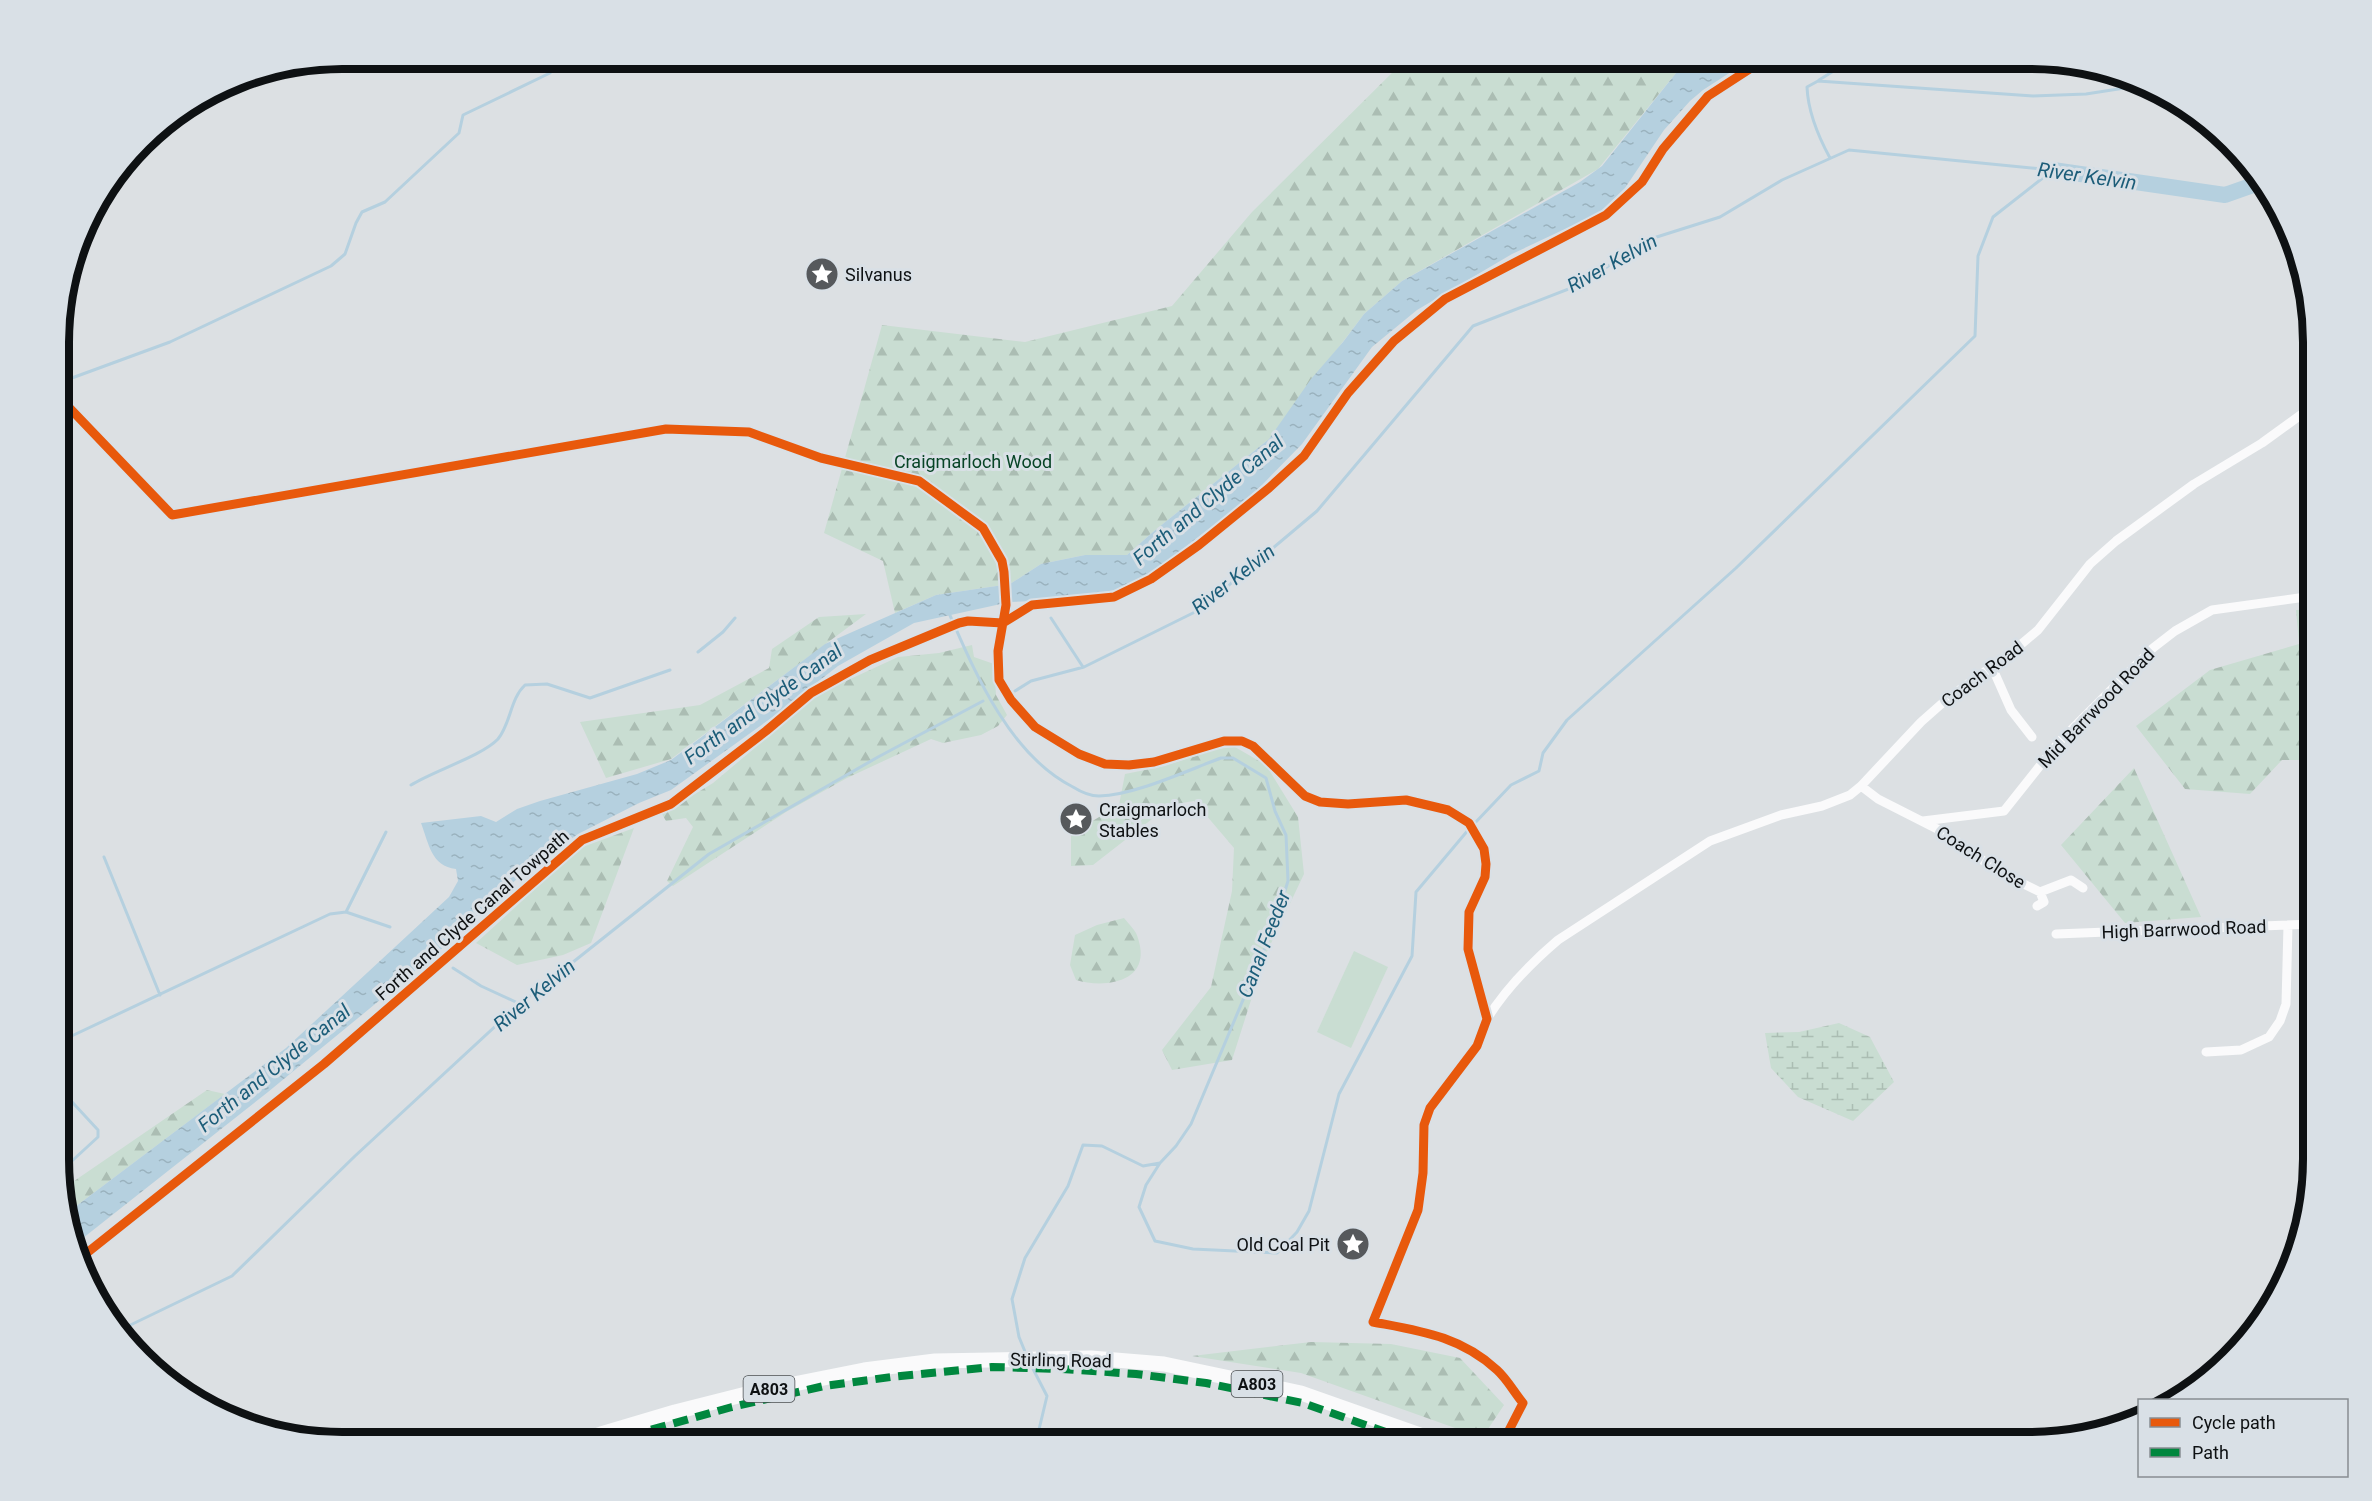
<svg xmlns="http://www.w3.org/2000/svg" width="2372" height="1501" font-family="Roboto,sans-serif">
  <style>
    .grass { fill: url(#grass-dots) }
    .forest { fill: url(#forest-firs) }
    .wetland { fill: url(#wetland-marsh) }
    .pitch { fill: #c9ddd2 }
    .water { fill: url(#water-ripples) }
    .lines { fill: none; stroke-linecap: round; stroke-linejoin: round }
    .stream { stroke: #b5d0df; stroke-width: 3 }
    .river { stroke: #b5d0df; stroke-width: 16 }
    .street { stroke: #fafafb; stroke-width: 9 }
    .primary { stroke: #fafafb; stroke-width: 15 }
    .quiet { stroke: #00873e; stroke-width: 8; stroke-dasharray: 15 8; stroke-linecap: butt }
    .cycleway-casing { stroke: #d9e0e6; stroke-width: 13 }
    .cycleway { stroke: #e8590c; stroke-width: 9 }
    .labels { text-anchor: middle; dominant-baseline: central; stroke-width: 6; stroke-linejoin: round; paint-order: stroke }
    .shield { fill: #d9e0e6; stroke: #4b4f52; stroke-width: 1.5 }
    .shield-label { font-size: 16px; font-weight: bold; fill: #0e1113 }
    .poi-label { font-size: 18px; fill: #0e1113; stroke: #d9e0e6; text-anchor: start }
    .park-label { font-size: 18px; fill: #074426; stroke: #d9e0e6 }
    .street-label { font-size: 18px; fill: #0e1113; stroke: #d9e0e6 }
    .water-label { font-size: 20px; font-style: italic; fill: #1c5d79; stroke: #d9e0e6 }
    .rim { fill: none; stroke: #0e1113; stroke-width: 8 }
  </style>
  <defs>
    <pattern id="grass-dots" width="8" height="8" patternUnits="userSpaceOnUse" patternTransform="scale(1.5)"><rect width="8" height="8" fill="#c9ddd2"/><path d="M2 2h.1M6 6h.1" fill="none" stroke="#abbdb3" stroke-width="1.8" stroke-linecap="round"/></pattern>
    <pattern id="forest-firs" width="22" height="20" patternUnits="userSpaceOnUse" patternTransform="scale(1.5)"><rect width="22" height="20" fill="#c9ddd2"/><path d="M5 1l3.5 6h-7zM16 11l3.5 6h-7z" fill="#abbdb3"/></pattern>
    <pattern id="wetland-marsh" width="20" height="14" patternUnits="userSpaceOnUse" patternTransform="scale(1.5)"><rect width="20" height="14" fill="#c9ddd2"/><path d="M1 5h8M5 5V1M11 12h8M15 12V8" fill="none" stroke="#abbdb3"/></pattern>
    <pattern id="water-ripples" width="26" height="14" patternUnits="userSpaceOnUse" patternTransform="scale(1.5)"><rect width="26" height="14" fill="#b5d0df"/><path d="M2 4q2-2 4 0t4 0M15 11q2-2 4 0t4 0" fill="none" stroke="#9ab2be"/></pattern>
  </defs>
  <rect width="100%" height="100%" fill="#dce0e3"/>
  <path class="grass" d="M2313 609V792L2296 610Z"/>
  <path class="forest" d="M1406 59H1695L1676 73 1598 169 1402 281 1364 314 1269 439 1154 531 1127 555H1085L1041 564 1010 584 936 595 895 613 883 561 824 533 882 325 1025 342 1172 306 1252 212Z
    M866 614 671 759 606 778 580 722 700 705 769 668 772 649 819 617Z
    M2299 644 2310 760H2282L2250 794 2185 789 2136 726 2210 670Z
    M972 645 974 657 994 664 996 695 1007 715 998 726 981 735 943 743 931 739 847 778 786 812 673 886 667 881 693 827 686 818 666 821 662 814 713 783 813 699 833 687 898 657 939 653Z
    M1235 747 1266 765 1298 817 1304 874 1265 956 1232 1060 1172 1070 1162 1050 1211 987 1232 891 1234 848 1194 801 1170 805 1093 865 1071 866V834L1119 805 1125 774 1165 766 1216 749Z
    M2134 768 2201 917 2125 923 2061 845Z
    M634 828 591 943 563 955 517 965 476 943 580 848Z
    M1124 918C1128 923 1133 928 1136 933 1138 937 1139 942 1140 946 1147 984 1102 988 1076 980L1070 965 1075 935 1097 925Z
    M207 1090 225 1094 67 1213 61 1190Z
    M1311 1342 1391 1344 1460 1358 1504 1405 1488 1429 1469 1433 1301 1373 1192 1356Z"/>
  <path class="wetland" d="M1839 1023 1870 1037 1894 1082 1853 1121 1798 1097 1771 1068 1765 1033 1799 1032Z"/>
  <path class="pitch" d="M1354 951 1388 967 1351 1048 1317 1032Z"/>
  <path class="water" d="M1694 59H1751L1703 90 1690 101 1664 130 1625 188 1599 213 1512 254 1417 310 1372 347 1302 444 1262 485 1236 508 1133 587 1057 600 1010 602 914 623 838 666 774 716 671 790 639 803 578 834 519 877 436 954 268 1092 78 1242 67 1213 286 1048 449 897 458 881 456 869C431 866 429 844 421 823L481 816 496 822 517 809 540 801 637 774 671 760 825 644 936 595 1010 584 1041 564 1085 555H1127L1154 531 1269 439 1311 379 1343 342 1364 314 1402 281 1580 182 1602 166 1676 73Z"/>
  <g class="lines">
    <path class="stream" d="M1819 80 1853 59
      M1830 158C1818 136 1808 112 1807 87L1818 81 2033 96 2086 94 2144 85
      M61 382 170 342 331 266 345 254 356 223 362 212 385 202 459 133 463 115 550 73 543 59
      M949 613C976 675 1010 755 1073 787 1081 792 1090 796 1099 796 1135 795 1186 771 1221 758H1233L1266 778 1275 811 1286 835 1288 881 1274 926 1191 1124 1176 1146 1160 1163
      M1051 618 1083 667
      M698 652 723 632 735 618
      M1015 691 1031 681 1084 667 1199 610 1317 511 1473 326 1584 283 1644 241 1720 217 1782 180 1849 150 2052 170
      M411 785C433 771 482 756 498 739 511 723 510 699 525 685L547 684 590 698 670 670
      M1474 824 1511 785 1539 771 1543 753 1567 720 1736 568 1975 336 1978 256 1993 217 2053 170
      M104 857 160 995
      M346 912 386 832
      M453 968 481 986 520 1004
      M61 1041 330 914 346 912 390 927
      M61 1090 98 1130V1137L61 1171
      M120 1330 232 1276 355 1156 514 1009 709 854 878 757 983 701
      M1026 1354 1019 1337 1012 1299 1025 1258 1068 1186 1083 1145 1102 1146 1143 1166 1160 1163 1146 1185 1139 1207 1155 1241 1193 1249 1277 1253 1297 1232 1309 1211 1339 1094 1412 956 1416 892 1469 829
      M1031 1365 1047 1396 1036 1442"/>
    <path class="river" d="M2053 170 2225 195 2259 183"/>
    <path class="street" d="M61 399 172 515 666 429 749 432 821 458 919 481 983 528 1002 561 1004 572 1006 605 998 651 999 680 1011 700 1035 727 1079 754 1105 764 1129 765 1154 762 1224 741H1242L1253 746 1305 796 1320 802 1348 804 1406 800 1448 810 1469 823 1484 849 1486 864 1485 877 1469 912 1468 949 1487 1019 1477 1046 1430 1108 1424 1125 1423 1173 1418 1210 1373 1322C1420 1331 1460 1336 1497 1370 1507 1379 1514 1392 1523 1403L1504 1440 1500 1442
      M1992 667 2011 710 2032 737
      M1861 786 1878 799 1945 833 1999 872 2040 892 2044 902 2037 906
      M1923 821 2004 811 2058 743 2153 648 2175 631 2212 610 2313 596
      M2040 892 2071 880 2083 888
      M2056 934 2313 924
      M1487 1019C1506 988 1531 963 1558 940L1710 841 1781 815 1822 806 1850 795 1861 786 1921 722 1947 699 2012 652 2038 630 2090 564 2116 541 2194 484 2262 443 2313 406
      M2206 1052 2241 1050 2269 1037 2280 1021 2286 1004 2288 925"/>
    <path class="primary" d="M579 1442 601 1434 675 1412 754 1392 864 1370 935 1361 1091 1358 1164 1364 1301 1393 1440 1442"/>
    <path class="quiet" d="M607 1442 732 1407 824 1386 891 1377 992 1367 1062 1369 1136 1374 1206 1383 1303 1403 1414 1442"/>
    <g class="cycleway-casing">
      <path id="cycleway" d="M61 399 172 515 666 429 749 432 821 458 919 481 983 528 1002 561 1004 572 1006 605 998 651 999 680 1011 700 1035 727 1079 754 1105 764 1129 765 1154 762 1224 741H1242L1253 746 1305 796 1320 802 1348 804 1406 800 1448 810 1469 823 1484 849 1486 864 1485 877 1469 912 1468 949 1487 1019 1477 1046 1430 1108 1424 1125 1423 1173 1418 1210 1373 1322C1420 1331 1460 1336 1497 1370 1507 1379 1514 1392 1523 1403L1504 1440 1500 1442
        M83 1256 324 1064 582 840 671 804 766 731 811 693 870 660 959 623 968 621 1003 623 1032 605 1114 597 1151 579 1199 545 1269 488 1304 456 1348 393 1394 341 1445 299 1606 215 1642 182 1663 149 1708 96 1765 59"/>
    </g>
    <use href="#cycleway" class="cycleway"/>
  </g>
  <defs>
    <g id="sight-disc" transform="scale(1.725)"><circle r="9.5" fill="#56595c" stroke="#d9e0e6"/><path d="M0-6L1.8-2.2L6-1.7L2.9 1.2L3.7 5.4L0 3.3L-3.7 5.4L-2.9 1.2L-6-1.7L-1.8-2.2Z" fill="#fff"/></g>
  </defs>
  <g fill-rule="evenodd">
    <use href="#sight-disc" x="822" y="274"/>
    <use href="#sight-disc" x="1076" y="819"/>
    <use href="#sight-disc" x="1353" y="1244"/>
  </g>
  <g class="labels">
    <g class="shield">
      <rect x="1231.5" y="1371" width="51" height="26" rx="4.5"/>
      <rect x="743.5" y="1376" width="51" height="26" rx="4.5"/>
    </g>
    <g class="shield-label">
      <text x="1257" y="1384">A803</text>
      <text x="769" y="1389">A803</text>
    </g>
    <g class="poi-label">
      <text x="845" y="274">Silvanus</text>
      <text x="1099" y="809">Craigmarloch<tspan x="1099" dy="21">Stables</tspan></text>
      <text x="1330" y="1244" text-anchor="end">Old Coal Pit</text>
    </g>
    <g class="park-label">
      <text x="973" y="461">Craigmarloch Wood</text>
    </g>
    <g class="street-label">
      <text transform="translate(1982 674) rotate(-37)">Coach Road</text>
      <text transform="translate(2096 708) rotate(-46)">Mid Barrwood Road</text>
      <text transform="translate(1981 857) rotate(32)">Coach Close</text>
      <text transform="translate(472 915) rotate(-41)">Forth and Clyde Canal Towpath</text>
      <text transform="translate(2184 929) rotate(-2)">High Barrwood Road</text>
      <text transform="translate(1061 1360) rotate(1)">Stirling Road</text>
    </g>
    <g class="water-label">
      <text transform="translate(2087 176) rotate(8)">River Kelvin</text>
      <text transform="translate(1612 263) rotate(-29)">River Kelvin</text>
      <text transform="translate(1208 500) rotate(-40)">Forth and Clyde Canal</text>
      <text transform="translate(1233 579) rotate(-38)">River Kelvin</text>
      <text transform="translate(763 704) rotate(-36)">Forth and Clyde Canal</text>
      <text transform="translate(1264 944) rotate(-69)">Canal Feeder</text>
      <text transform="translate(534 995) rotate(-40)">River Kelvin</text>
      <text transform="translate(274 1068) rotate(-39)">Forth and Clyde Canal</text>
    </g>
  </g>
  <path d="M0 0H2372V1501H0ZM342 69H2030A273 273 0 0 1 2303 342V1159A273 273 0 0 1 2030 1432H342A273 273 0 0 1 69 1159V342A273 273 0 0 1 342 69Z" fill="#d9e0e6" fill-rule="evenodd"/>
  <path class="rim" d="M342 69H2030A273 273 0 0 1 2303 342V1159A273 273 0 0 1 2030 1432H342A273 273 0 0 1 69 1159V342A273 273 0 0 1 342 69Z"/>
  <rect x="2138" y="1399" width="210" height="78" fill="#d9e0e6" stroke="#888d92" stroke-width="1.5"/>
  <rect x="2150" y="1418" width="30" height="9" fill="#e8590c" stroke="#888d92" stroke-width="1.5"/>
  <text x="2192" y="1429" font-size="18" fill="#0e1113">Cycle path</text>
  <rect x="2150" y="1448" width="30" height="9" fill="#00873e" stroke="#888d92" stroke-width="1.5"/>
  <text x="2192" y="1459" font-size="18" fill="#0e1113">Path</text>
</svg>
